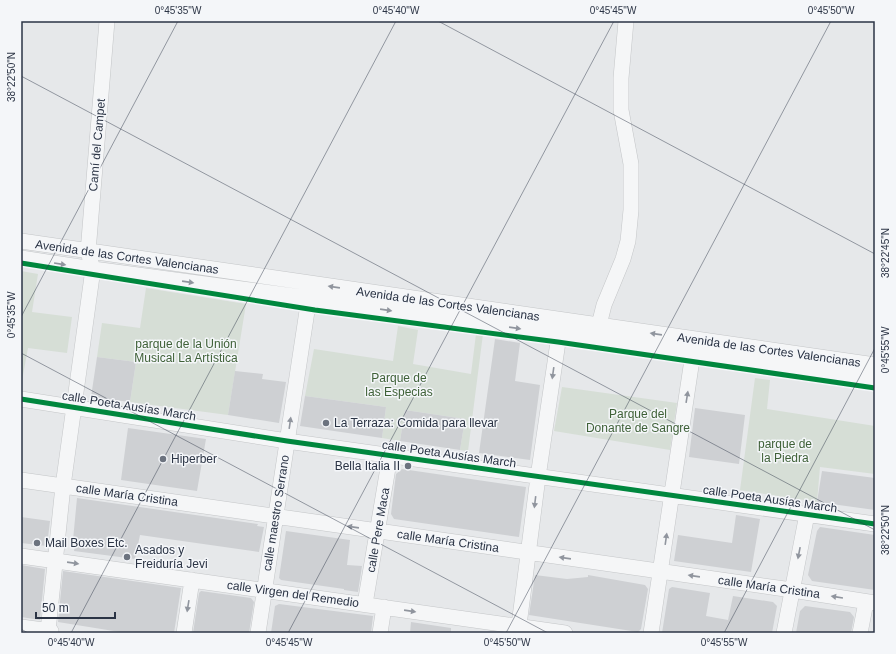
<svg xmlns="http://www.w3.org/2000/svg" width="896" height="654" font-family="Helvetica,sans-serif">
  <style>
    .green { fill: #d6ded6 }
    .building { fill: #ced0d3 }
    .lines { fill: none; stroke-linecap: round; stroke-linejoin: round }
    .minor-casing { stroke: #c4c6c8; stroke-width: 16 }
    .minor { stroke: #f5f6f7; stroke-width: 15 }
    .cycleway-casing { stroke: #f4f6f9; stroke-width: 8 }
    .cycleway { stroke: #00873e; stroke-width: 5 }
    .oneway { fill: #90959e }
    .ticks { fill: none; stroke: #2b3445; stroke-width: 1; stroke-opacity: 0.45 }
    .poi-dot { fill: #6c737f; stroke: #f4f6f9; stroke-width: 1.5 }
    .labels { text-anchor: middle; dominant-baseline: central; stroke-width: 3; stroke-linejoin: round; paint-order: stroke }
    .street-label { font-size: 12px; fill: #2b3445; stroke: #f4f6f9 }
    .park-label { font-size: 12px; fill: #3f6138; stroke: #f4f6f9 }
    .poi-label { font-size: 12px; fill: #2b3445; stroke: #f4f6f9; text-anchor: start }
    .neatline { fill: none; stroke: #2b3445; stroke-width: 1.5 }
    .ticks-label { font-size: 10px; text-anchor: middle; fill: #2b3445 }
  </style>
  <rect width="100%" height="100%" fill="#e6e8ea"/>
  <path class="green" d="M21 271 38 274 32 312 72 317 67 353 28 348 21 386Z
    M146 288 246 304 228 415 130 402 136 362 97 357 102 323 140 328Z
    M398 326 418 330 413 364 471 374 476 334H483L468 451 460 450 465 419 405 410 400 441 382 438 386 407 305 396 314 349 393 361Z
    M755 378 770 380 767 409 875 426V474L820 467 817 502 740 490Z
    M562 387 677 403 670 450 554 431Z"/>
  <path class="building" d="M495 339 520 343 515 381 540 385 530 460 479 453Z
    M97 357 136 362 130 402 91 397Z
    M235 371 263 374 262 379 286 382 279 423 228 415Z
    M305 396 386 407 382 438 300 426Z
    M695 408 745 415 739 464 689 457Z
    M405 410 465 419 460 450 400 441Z
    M128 428 206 439 197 491 121 480Z
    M402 469 526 487 519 537 394 519 391 514 396 474Z
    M822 471 875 478V510L817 502Z
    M77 498 258 524 257 526 264 527 259 552 140 535 135 559 74 551 76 540H73Z
    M736 515 760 519 751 572 674 561 678 535 732 543Z
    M21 517 50 521 47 546 21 543Z
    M820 527 875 535V590L812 581 808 575 817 531Z
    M286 531 350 540 347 565 362 566 358 592 344 590V589L281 580 279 578Z
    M21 565 45 569 40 620 21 617Z
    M63 571 181 588 174 633H126L58 622Z
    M535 575 567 579 588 577V575L645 585 648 589 641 629 638 632 529 615Z
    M672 587 710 593 706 616 728 620 733 596 773 602 777 606 772 633H662L669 589Z
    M201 591 251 598 254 602 249 633H193L199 593Z
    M279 604 373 616 371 633H271L275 606Z
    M805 606 850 612 854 617 851 633H796L800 611Z
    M411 622 451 628V633H410Z"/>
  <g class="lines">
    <g class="minor-casing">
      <path id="minor" d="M21 241 875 365
        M21 258 93 269 309 298 875 380
        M588 327 599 325 604 305 623 259 628 241 631 210V164L621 110V78L626 21
        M21 399 287 441 875 524
        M21 480 792 590 875 603
        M21 556 565 633
        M365 604 390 456
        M21 627 51 631
        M48 631 63 486 93 269 88 252 107 21
        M184 633 192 580
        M258 633 309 298
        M380 633 384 607
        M518 633 538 477 558 342 559 335 567 328
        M651 633 693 353
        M784 633 807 514
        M860 633 866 602"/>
    </g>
    <use href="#minor" class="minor"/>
    <g class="cycleway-casing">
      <path id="cycleway" d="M21 263 315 310 558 342 875 388
        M21 399 287 441 875 524"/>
    </g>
    <use href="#cycleway" class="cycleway"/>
  </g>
  <defs><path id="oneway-solid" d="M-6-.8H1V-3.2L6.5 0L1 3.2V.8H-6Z"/></defs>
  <g class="oneway">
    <use href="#oneway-solid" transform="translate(60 264) rotate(9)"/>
    <use href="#oneway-solid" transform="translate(188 282) rotate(8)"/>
    <use href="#oneway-solid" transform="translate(334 287) rotate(-172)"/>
    <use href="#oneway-solid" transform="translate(386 310) rotate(8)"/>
    <use href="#oneway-solid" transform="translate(515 328) rotate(8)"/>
    <use href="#oneway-solid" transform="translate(656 334) rotate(-172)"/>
    <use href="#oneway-solid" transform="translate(553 373) rotate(98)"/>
    <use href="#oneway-solid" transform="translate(687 397) rotate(-81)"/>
    <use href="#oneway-solid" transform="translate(290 423) rotate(-82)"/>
    <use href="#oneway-solid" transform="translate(535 502) rotate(97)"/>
    <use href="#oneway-solid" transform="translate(353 527) rotate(-172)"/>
    <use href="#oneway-solid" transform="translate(666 539) rotate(-82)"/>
    <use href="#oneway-solid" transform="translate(799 553) rotate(101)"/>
    <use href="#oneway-solid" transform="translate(565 558) rotate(-172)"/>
    <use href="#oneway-solid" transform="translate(73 563) rotate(8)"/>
    <use href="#oneway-solid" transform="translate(694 576) rotate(-172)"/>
    <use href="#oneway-solid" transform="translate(837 597) rotate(-171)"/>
    <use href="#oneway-solid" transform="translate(188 606) rotate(99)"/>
    <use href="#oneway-solid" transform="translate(410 611) rotate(8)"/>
  </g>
  <path class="ticks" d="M438 21 875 254M21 76 875 530M21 317 178 21M21 353 548 633M21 629 28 633M71 633 396 21M288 633 614 21M506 633 831 21M724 633 875 348"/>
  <g class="poi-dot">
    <circle cx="326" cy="423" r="4"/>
    <circle cx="163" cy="459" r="4"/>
    <circle cx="408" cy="466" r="4"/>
    <circle cx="37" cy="543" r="4"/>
    <circle cx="127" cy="557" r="4"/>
  </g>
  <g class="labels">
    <g class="street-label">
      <text transform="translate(97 145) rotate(-85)">Camí del Campet</text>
      <text transform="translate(127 257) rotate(8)">Avenida de las Cortes Valencianas</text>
      <text transform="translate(448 304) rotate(8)">Avenida de las Cortes Valencianas</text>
      <text transform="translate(769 350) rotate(8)">Avenida de las Cortes Valencianas</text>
      <text transform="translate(129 406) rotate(9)">calle Poeta Ausías March</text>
      <text transform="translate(449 454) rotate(8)">calle Poeta Ausías March</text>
      <text transform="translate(127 495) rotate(8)">calle María Cristina</text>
      <text transform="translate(770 499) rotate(8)">calle Poeta Ausías March</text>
      <text transform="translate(276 513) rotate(-81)">calle maestro Serrano</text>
      <text transform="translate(378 530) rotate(-80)">calle Pere Maca</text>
      <text transform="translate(448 541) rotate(8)">calle María Cristina</text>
      <text transform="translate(769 587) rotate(8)">calle María Cristina</text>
      <text transform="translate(293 594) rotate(8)">calle Virgen del Remedio</text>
    </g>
    <g class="park-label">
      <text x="186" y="344">parque de la Unión<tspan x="186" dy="14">Musical La Artística</tspan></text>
      <text x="399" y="378">Parque de<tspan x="399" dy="14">las Especias</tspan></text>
      <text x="638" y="414">Parque del<tspan x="638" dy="14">Donante de Sangre</tspan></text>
      <text x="785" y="444">parque de<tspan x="785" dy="14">la Piedra</tspan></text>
    </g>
    <g class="poi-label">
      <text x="334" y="423">La Terraza: Comida para llevar</text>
      <text x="171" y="459">Hiperber</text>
      <text x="400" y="466" text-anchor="end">Bella Italia II</text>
      <text x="45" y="543">Mail Boxes Etc.</text>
      <text x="135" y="550">Asados y<tspan x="135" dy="14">Freiduría Jevi</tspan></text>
    </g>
  </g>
  <rect width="896" height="654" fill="none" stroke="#f4f6f9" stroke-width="44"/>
  <path d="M36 612v6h79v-6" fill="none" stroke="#2b3445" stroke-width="2"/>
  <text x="42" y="612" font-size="12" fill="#2b3445" stroke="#f4f6f9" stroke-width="3" paint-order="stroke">50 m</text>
  <rect x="22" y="22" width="852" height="610" class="neatline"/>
  <g class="ticks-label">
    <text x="178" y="14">0°45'35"W</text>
    <text x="396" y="14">0°45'40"W</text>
    <text x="613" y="14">0°45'45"W</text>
    <text x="831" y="14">0°45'50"W</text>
    <text transform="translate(11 77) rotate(-90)" y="4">38°22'50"N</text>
    <text transform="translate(885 253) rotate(-90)" y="4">38°22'45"N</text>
    <text transform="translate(11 315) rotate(-90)" y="4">0°45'35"W</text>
    <text transform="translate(885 350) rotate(-90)" y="4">0°45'55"W</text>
    <text transform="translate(885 530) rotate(-90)" y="4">38°22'50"N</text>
    <text x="71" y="646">0°45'40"W</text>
    <text x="289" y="646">0°45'45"W</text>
    <text x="507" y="646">0°45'50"W</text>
    <text x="724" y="646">0°45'55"W</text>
  </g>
</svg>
